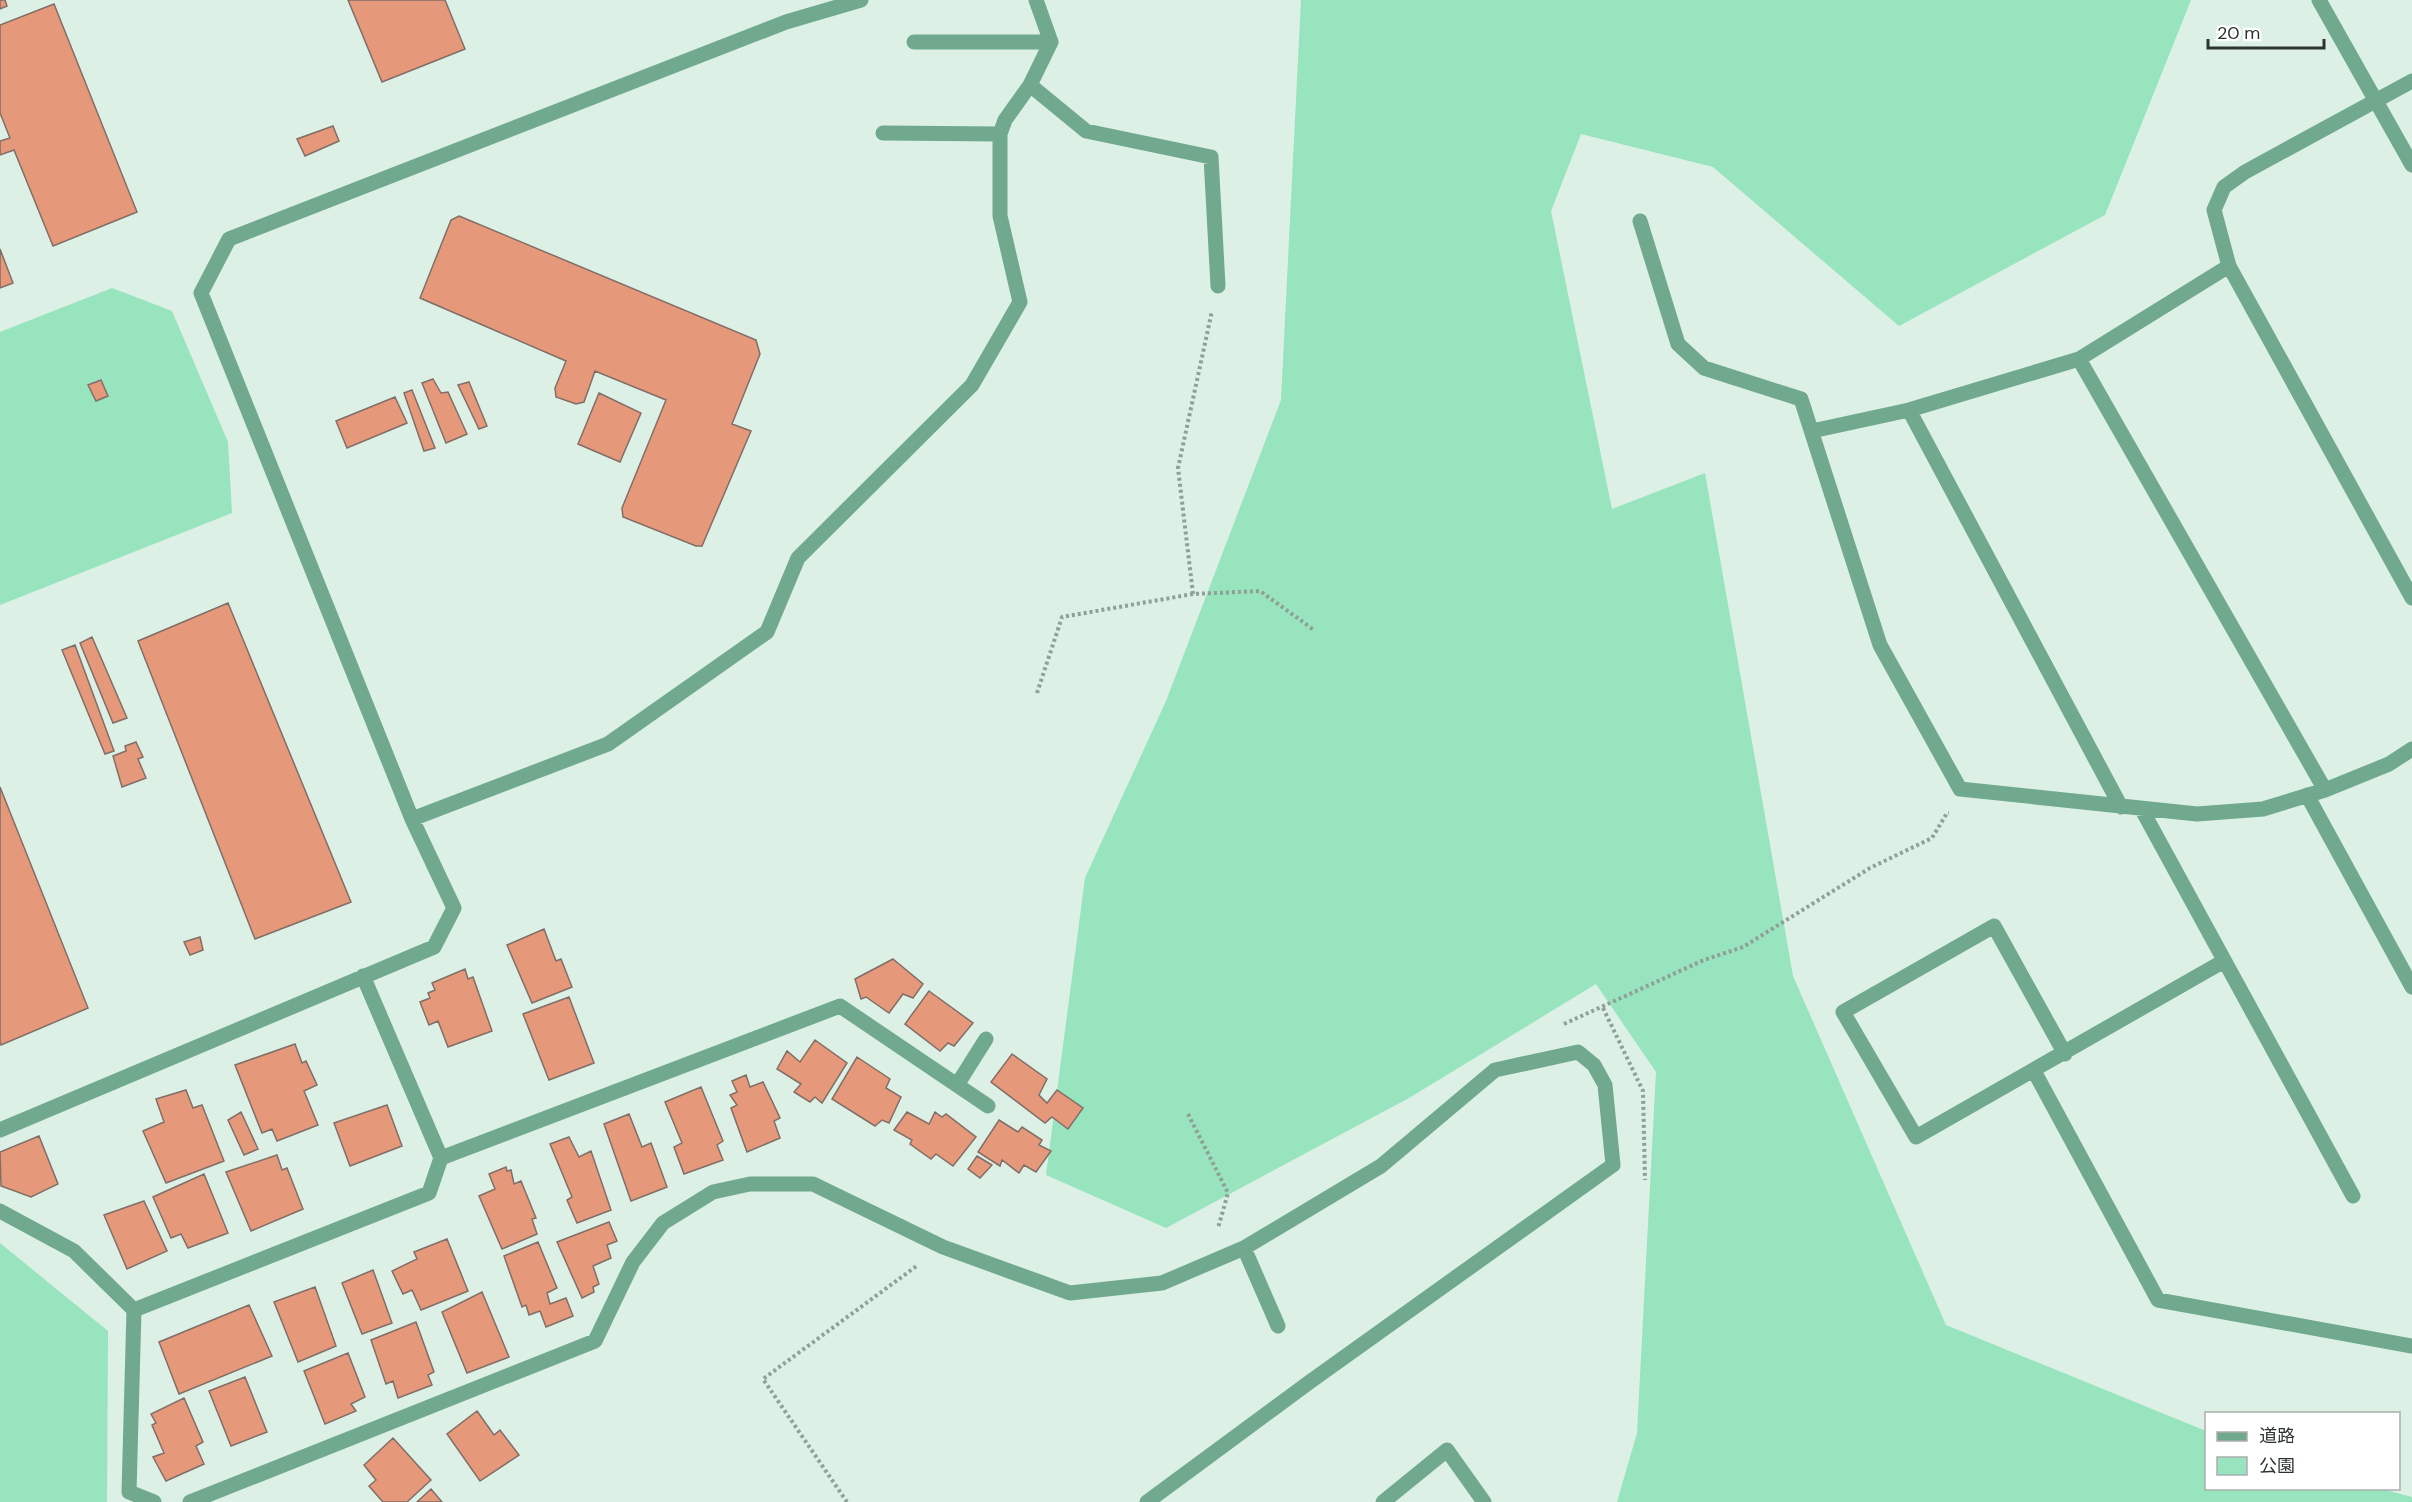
<svg xmlns="http://www.w3.org/2000/svg" width="2412" height="1502" font-family="'DM Sans','Noto Sans JP',sans-serif">
  <style>
    .green { fill: #97e4be }
    .building { fill: #e6987b; stroke: #806e67; stroke-width: 1.5 }
    .lines { fill: none; stroke-linecap: round; stroke-linejoin: round }
    .path { stroke: #909f97; stroke-width: 4; stroke-dasharray: 3 3; stroke-linecap: butt }
    .minor { stroke: #70a98d; stroke-width: 15 }
  </style>
  <rect width="100%" height="100%" fill="#dcf0e5"/>
  <path class="green" d="M1301 0H2191L2105 215 1899 326 1713 167 1581 134 1551 211 1612 509 1705 473 1793 976 1946 1325 2206 1431V1488L2382 1489 2412 1497V1502H1617L1637 1433 1656 1072 1596 984 1409 1098 1166 1228 1046 1175 1085 878 1166 701 1281 400Z
    M112 288 172 311 228 442 232 513 0 605V332Z
    M0 1243 108 1331 107 1502H0Z"/>
  <path class="building" d="M0 0H5L7 6 0 9Z
    M348 0H445L465 49 382 82Z
    M54 4 137 212 53 246 14 150 0 155V141L10 138 0 113V25Z
    M333 126 339 141 305 156 297 139Z
    M459 216 756 340 760 354 732 424 751 431 702 546H696L623 517 622 508 666 400 595 371 584 402 576 404 556 397 555 388 566 361 420 298 451 220Z
    M0 249 13 283 0 288Z
    M433 379 441 393 448 392 467 434 446 443 422 383Z
    M101 380 108 396 96 401 88 385Z
    M469 382 487 426 479 429 458 385Z
    M412 390 435 448 424 451 404 393Z
    M599 393 641 413 620 462 578 444Z
    M395 397 407 423 347 448 336 421Z
    M228 603 351 902 255 939 138 641Z
    M92 637 127 718 113 723 80 643Z
    M75 645 114 751 105 754 62 650Z
    M136 742 143 757 138 759 146 778 122 787 113 756 126 751 125 746Z
    M0 787 88 1008 1 1045 0 1042Z
    M544 929 556 961 561 959 572 987 532 1003 507 945Z
    M200 937 203 950 190 955 184 942Z
    M893 959 923 984 913 998 903 994 889 1013 866 997 861 999 855 979Z
    M465 969 468 979 473 977 492 1031 448 1047 438 1021 429 1025 420 1002 430 998 428 993 435 990 432 983Z
    M929 991 973 1023 954 1046 948 1043 940 1051 905 1024Z
    M569 997 594 1063 549 1080 523 1014Z
    M815 1040 847 1063 822 1103 815 1097 810 1102 794 1092 801 1084 777 1069 787 1051 800 1062Z
    M295 1044 302 1063 306 1061 317 1085 304 1091 318 1125 277 1141 272 1129 262 1133 235 1065Z
    M1012 1054 1047 1079 1039 1095 1047 1103 1057 1090 1083 1108 1068 1129 1052 1117 1045 1123 991 1082Z
    M857 1057 890 1079 886 1088 901 1097 889 1123 882 1120 875 1126 832 1099Z
    M746 1075 750 1087 763 1082 780 1118 774 1121 780 1138 747 1152 731 1108 737 1105 730 1095 737 1092 732 1081Z
    M701 1087 723 1141 717 1145 723 1160 684 1174 674 1147 682 1143 665 1102Z
    M186 1090 193 1108 202 1105 224 1161 166 1183 143 1131 164 1122 156 1099Z
    M387 1105 402 1146 350 1166 334 1123Z
    M241 1112 258 1149 244 1155 228 1120Z
    M907 1112 929 1124 935 1112 942 1117 946 1114 976 1137 953 1166 936 1154 931 1159 910 1144 912 1140 894 1130Z
    M629 1114 642 1147 651 1143 667 1187 631 1201 604 1124Z
    M999 1120 1018 1132 1022 1127 1042 1140 1039 1145 1051 1151 1036 1172 1024 1165 1019 1173 1002 1160 1000 1166 978 1152Z
    M39 1136 58 1184 31 1197 1 1186 0 1152Z
    M569 1137 579 1157 591 1151 611 1210 577 1223 567 1200 572 1197 550 1144Z
    M277 1155 282 1170 287 1168 303 1209 251 1231 226 1172Z
    M977 1156 992 1165 980 1178 968 1169Z
    M506 1167 507 1171 511 1170 514 1184 521 1181 536 1218 532 1219 537 1234 502 1249 479 1196 495 1189 489 1174Z
    M204 1174 228 1233 188 1248 181 1234 171 1238 153 1197Z
    M144 1201 167 1251 127 1269 104 1215Z
    M609 1222 617 1241 607 1245 611 1258 593 1266 599 1284 593 1287 594 1292 582 1298 557 1242Z
    M447 1239 468 1291 421 1310 412 1290 403 1294 392 1271 417 1259 414 1252Z
    M538 1242 557 1288 547 1293 550 1304 566 1298 573 1316 546 1327 540 1311 529 1315 526 1305 522 1307 504 1256Z
    M373 1270 392 1323 362 1334 342 1283Z
    M315 1287 336 1346 298 1362 274 1302Z
    M482 1292 509 1357 467 1373 442 1312Z
    M249 1305 272 1356 179 1394 159 1342Z
    M416 1322 434 1372 428 1375 432 1385 398 1398 393 1381 386 1384 371 1340Z
    M348 1353 365 1397 351 1404 356 1411 325 1424 304 1371Z
    M245 1377 267 1432 231 1446 209 1391Z
    M184 1398 203 1442 196 1446 204 1464 166 1481 153 1457 164 1453 152 1425 156 1423 151 1414Z
    M477 1411 494 1435 500 1430 519 1455 480 1481 447 1434Z
    M393 1438 431 1480 407 1502H383L369 1486 376 1480 364 1465Z
    M431 1489 442 1502H417Z"/>
  <g class="lines">
    <path class="path" d="M1193 594 1178 468 1212 311
      M1037 693 1062 617 1193 594 1260 591 1314 630
      M1603 1008 1643 1091 1645 1180
      M1564 1024 1704 960 1743 947 1870 868 1932 838 1947 813H1949
      M1188 1114 1228 1193 1218 1228
      M847 1502 763 1379 918 1265"/>
    <path class="minor" d="M2319 0 2412 165
      M914 42H1051
      M2412 81 2245 172 2224 187 2214 210 2229 266 2412 598
      M1030 85 1086 131 1211 157 1218 286
      M883 133 1000 134
      M1640 221 1678 344 1704 368 1801 399 1880 645 1960 789 2197 814 2263 809 2325 790 2389 764 2412 749
      M2079 359 2325 790
      M1909 410 2121 807
      M1812 431 1909 410 2079 359 2229 266
      M2307 795 2412 987
      M2141 808 2353 1196
      M412 819 608 744 767 632 798 558 972 385 1020 302 1000 216V134L1005 120 1030 85 1051 42 1036 0
      M2065 1054 1994 926 1843 1012 1916 1137 2224 961
      M2034 1071 2158 1300 2412 1346
      M957 1085 986 1039
      M0 1130 434 947 454 908 412 819 201 293 229 239 786 22 861 0
      M441 1158 840 1006 988 1106
      M0 1211 74 1251 134 1310 429 1193 441 1158 363 976
      M1244 1248 1278 1326
      M134 1310 129 1492 154 1502
      M190 1502 595 1341 633 1262 663 1223 713 1192 750 1184H813L943 1247 1070 1293 1162 1283 1244 1248 1381 1166 1495 1070 1578 1052 1594 1065 1605 1085 1613 1165 1311 1381 1147 1502
      M1383 1502 1447 1450 1484 1502"/>
  </g>
  <rect x="2205" y="1412" width="195" height="78" fill="#ffffff" stroke="#abaeac" stroke-width="1.5"/>
  <rect x="2217" y="1432" width="30" height="9" fill="#70a98d" stroke="#abaeac" stroke-width="1.5"/>
  <text x="2259" y="1442" font-size="18" fill="#2c342f">道路</text>
  <rect x="2217" y="1457" width="30" height="18" fill="#97e4be" stroke="#abaeac" stroke-width="1.5"/>
  <text x="2259" y="1472" font-size="18" fill="#2c342f">公園</text>
  <path d="M2208 39v9h116v-9" fill="none" stroke="#2c342f" stroke-width="3"/>
  <text x="2217" y="39" font-size="18" fill="#2c342f" stroke="#ffffff" stroke-width="4.5" paint-order="stroke">20 m</text>
</svg>
